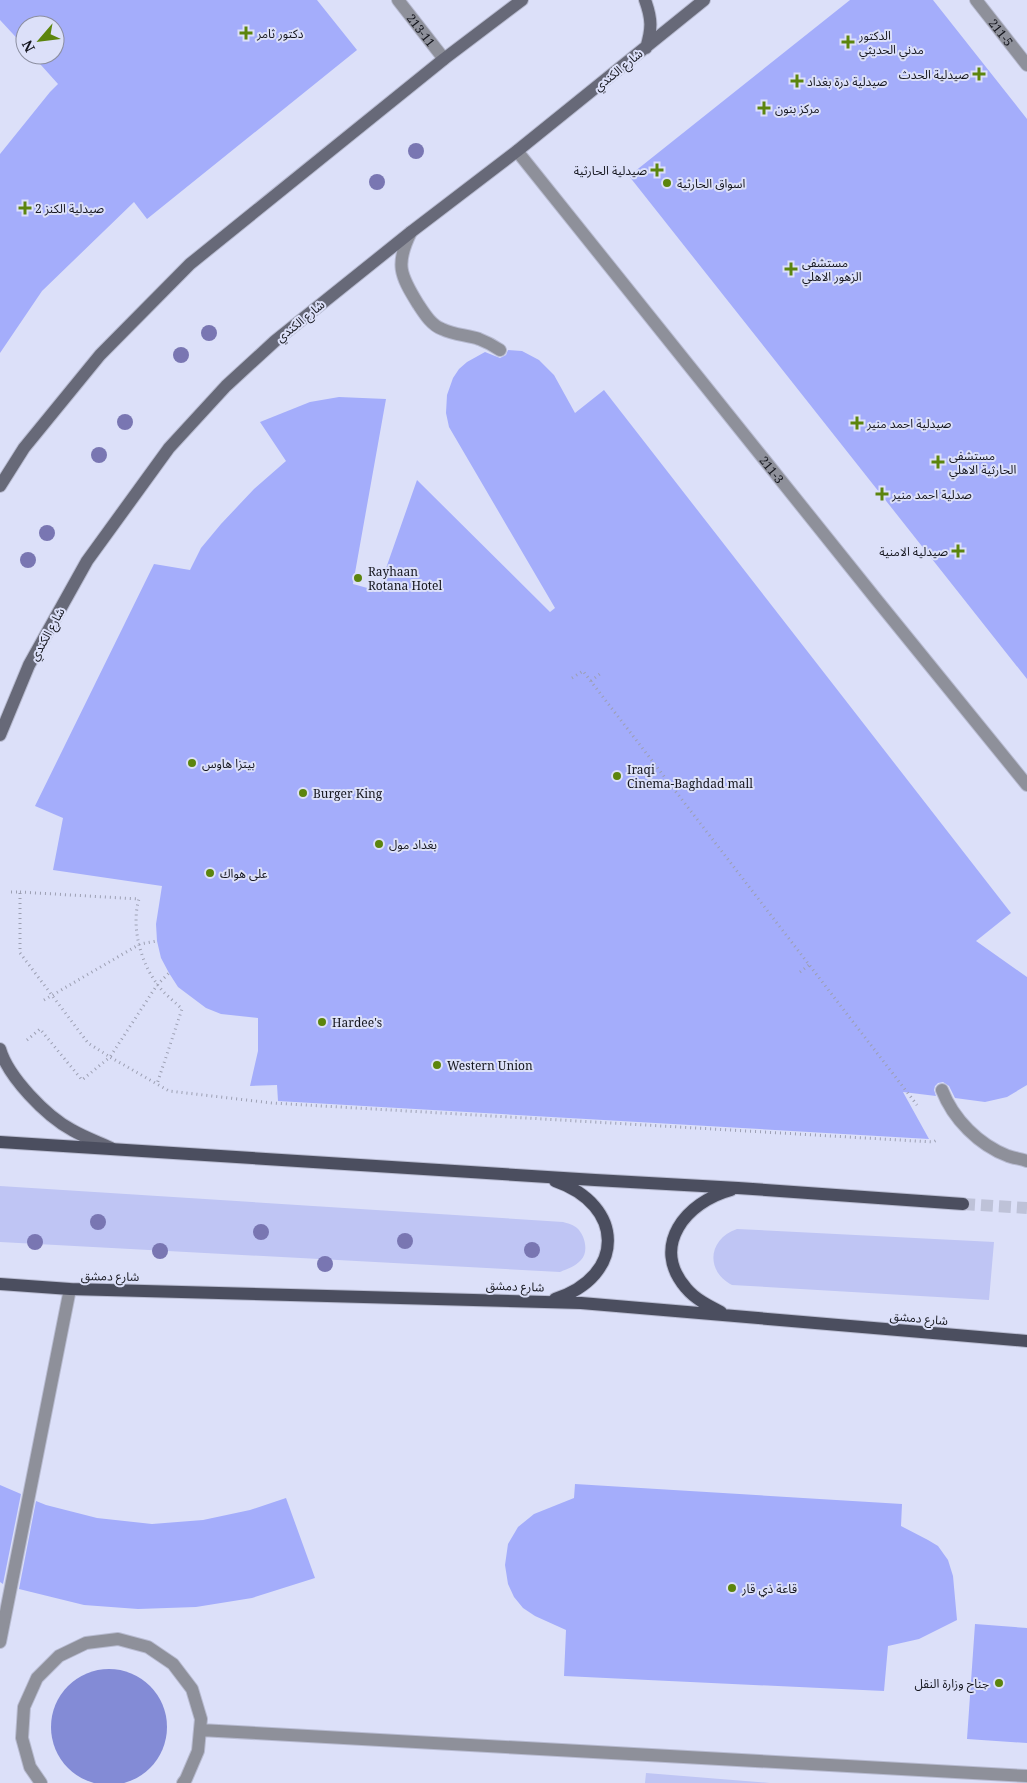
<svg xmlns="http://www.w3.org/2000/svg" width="1027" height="1783" font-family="'Noto Serif','Noto Sans Arabic',serif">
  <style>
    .green { fill: #bfc5f4 }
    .water { fill: #838bd6 }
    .building { fill: #a4adfb }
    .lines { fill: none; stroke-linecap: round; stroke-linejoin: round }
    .primary-tunnel { stroke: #bec2d8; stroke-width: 12; stroke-dasharray: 12 6; stroke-linecap: butt }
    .lane-casing { stroke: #b8bbd1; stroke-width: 14 }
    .street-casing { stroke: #b8bbd1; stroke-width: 14 }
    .secondary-casing { stroke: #b8bbd1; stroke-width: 14 }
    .primary-casing { stroke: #b8bbd1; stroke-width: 14 }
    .path { stroke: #9c9fb2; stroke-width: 3; stroke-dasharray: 1 4; stroke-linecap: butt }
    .lane { stroke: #8e909a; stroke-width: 12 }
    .street { stroke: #8e909a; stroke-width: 12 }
    .secondary { stroke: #676978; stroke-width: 12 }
    .primary { stroke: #4b4e5f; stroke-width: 12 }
    .tree { fill: #7976b2 }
    .poi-dot { fill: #5c850d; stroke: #dce0f9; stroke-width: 2 }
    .labels { text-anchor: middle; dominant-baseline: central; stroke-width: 4; stroke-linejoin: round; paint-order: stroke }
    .street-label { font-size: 12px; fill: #14151d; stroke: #dce0f9 }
    .poi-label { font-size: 12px; fill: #14151d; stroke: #dce0f9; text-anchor: start }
  </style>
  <rect width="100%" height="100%" fill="#dce0f9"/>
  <path class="green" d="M0 1186 563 1222C567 1223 574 1225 577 1228 585 1235 589 1252 581 1260 576 1266 567 1269 560 1272L0 1242Z
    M737 1229 994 1242 989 1300 732 1285C705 1271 708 1239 737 1229Z
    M646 1773 770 1783H645Z"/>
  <path class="water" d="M51 1727a58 58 0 1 1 116 0a58 58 0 1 1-116 0Z"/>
  <path class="building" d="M0 0H317L357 50 147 219 134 202 42 291 0 353V154L50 92 58 84 32 55H55V25H25V47L0 20Z
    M850 0H933L1027 119V679L629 176Z
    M508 350 522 351 539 360 554 375 575 413 604 390 1011 913 976 941 1027 977V1085L1007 1097 985 1102 955 1098 949 1086 943 1082 938 1083 935 1086 934 1090 936 1096 903 1092 929 1139 278 1101 277 1085 250 1086 258 1051V1018L221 1014 206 1008 178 987 169 973 161 958 157 941 156 924 162 886 53 870 63 818 35 806 154 564 190 570 201 548 221 524 254 489 286 461 260 422 310 402 339 397 386 399 353 584 378 591 417 480 550 612 555 608 449 427 446 413 447 395 453 378 459 369 467 362 485 352 500 358 506 355Z
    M575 1484 902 1504 901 1526 928 1540 938 1546 948 1560 953 1576 957 1620 919 1639 888 1646 884 1691 564 1676 566 1630 535 1616 523 1608 514 1597 508 1584 505 1565 508 1544 518 1527 534 1514 574 1498Z
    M0 1485 21 1494 3 1584 0 1582Z
    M286 1498 315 1578 252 1598 196 1607 138 1609 84 1605 19 1589 36 1501 46 1505 97 1518 152 1524 203 1520 250 1510Z
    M975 1624 1027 1628V1743L967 1739Z"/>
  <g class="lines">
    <path class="primary-tunnel" d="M963 1204 1027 1208"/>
    <g class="lane-casing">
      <path id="lane" d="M411 232C395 264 400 275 418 304 424 313 431 325 442 329 454 335 467 335 479 339 487 342 494 346 500 350
        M942 1090C953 1119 979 1145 1008 1156 1014 1158 1021 1159 1027 1161
        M0 1642 70 1289
        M200 1730 1027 1776
        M41 1783 30 1767 22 1738 24 1707 37 1678 59 1656 86 1643 118 1639 148 1647 173 1664 192 1689 201 1719 198 1751 186 1779 183 1783"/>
    </g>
    <g class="street-casing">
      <g id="street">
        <path id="s1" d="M398 0 444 59"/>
        <path id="s2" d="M976 0 1027 65"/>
        <path id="s3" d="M517 151 876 599 1027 785"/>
      </g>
    </g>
    <g class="secondary-casing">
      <path id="secondary" d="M645 0C652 19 652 29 646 48
        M0 486 24 448 100 355 190 264 444 59 522 0
        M0 735 29 665 87 561 169 448 226 386 275 341 411 232 517 151 704 0
        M0 1049C8 1077 46 1116 72 1130 84 1137 98 1142 111 1148"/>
    </g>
    <g class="primary-casing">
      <path id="primary" d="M0 1142 595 1180 738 1188 963 1204
        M555 1181C625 1205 626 1276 555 1299
        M0 1284 70 1289 581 1303 1027 1341
        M721 1312C709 1306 695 1299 686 1288 650 1246 686 1202 731 1190"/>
    </g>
    <path class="path" d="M572 678 583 671 917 1105
      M591 681 601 673
      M11 892H20V953L88 1043 110 1057 157 985 169 973
      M20 892 139 899C131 926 140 961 157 984 163 993 174 1001 182 1009L157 1084
      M800 972 809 965
      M44 1000 140 944 157 941
      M27 1040 40 1029 82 1080 110 1057 169 1091 272 1103 933 1142 939 1139"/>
    <use href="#lane" class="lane"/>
    <use href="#street" class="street"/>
    <use href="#secondary" class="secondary"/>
    <use href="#primary" class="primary"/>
  </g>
  <g class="tree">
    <circle cx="416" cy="151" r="8"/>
    <circle cx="377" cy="182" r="8"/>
    <circle cx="209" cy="333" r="8"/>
    <circle cx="181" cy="355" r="8"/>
    <circle cx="125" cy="422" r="8"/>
    <circle cx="99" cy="455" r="8"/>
    <circle cx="47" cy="533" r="8"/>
    <circle cx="28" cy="560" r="8"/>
    <circle cx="98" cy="1222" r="8"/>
    <circle cx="261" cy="1232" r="8"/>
    <circle cx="405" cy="1241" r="8"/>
    <circle cx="35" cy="1242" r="8"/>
    <circle cx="532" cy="1250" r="8"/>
    <circle cx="160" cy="1251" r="8"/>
    <circle cx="325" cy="1264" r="8"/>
  </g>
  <g class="poi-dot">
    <path d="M243.5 25.5h5v5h5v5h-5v5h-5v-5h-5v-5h5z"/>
    <path d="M845.5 34.5h5v5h5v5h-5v5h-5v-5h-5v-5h5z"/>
    <path d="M976.5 66.5h5v5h5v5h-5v5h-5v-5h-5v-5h5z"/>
    <path d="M794.5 73.5h5v5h5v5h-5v5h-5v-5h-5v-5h5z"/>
    <path d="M761.5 100.5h5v5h5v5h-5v5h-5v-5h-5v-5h5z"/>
    <path d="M654.5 162.5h5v5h5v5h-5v5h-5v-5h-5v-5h5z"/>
    <circle cx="667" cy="183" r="5"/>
    <path d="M22.5 200.5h5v5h5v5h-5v5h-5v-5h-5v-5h5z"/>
    <path d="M788.5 261.5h5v5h5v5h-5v5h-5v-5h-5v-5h5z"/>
    <path d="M854.5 415.5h5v5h5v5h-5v5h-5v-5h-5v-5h5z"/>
    <path d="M935.5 454.5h5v5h5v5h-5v5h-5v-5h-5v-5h5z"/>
    <path d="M879.5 486.5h5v5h5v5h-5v5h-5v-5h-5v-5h5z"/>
    <path d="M955.5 543.5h5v5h5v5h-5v5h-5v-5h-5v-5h5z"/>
    <circle cx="358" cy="578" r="5"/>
    <circle cx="192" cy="763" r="5"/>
    <circle cx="617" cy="776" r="5"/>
    <circle cx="303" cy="793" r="5"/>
    <circle cx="379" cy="844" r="5"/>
    <circle cx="210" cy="873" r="5"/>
    <circle cx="322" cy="1022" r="5"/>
    <circle cx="437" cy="1065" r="5"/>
    <circle cx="732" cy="1588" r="5"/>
    <circle cx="999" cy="1683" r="5"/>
  </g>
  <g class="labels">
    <g class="street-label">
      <text stroke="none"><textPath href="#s1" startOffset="38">213-11</textPath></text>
      <text stroke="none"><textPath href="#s2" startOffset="41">211-5</textPath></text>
      <text transform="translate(618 70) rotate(-39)">شارع الكندي</text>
      <text transform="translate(300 321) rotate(-39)">شارع الكندي</text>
      <text stroke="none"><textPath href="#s3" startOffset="408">211-3</textPath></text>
      <text transform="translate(47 634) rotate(-61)">شارع الكندي</text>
      <text transform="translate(110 1276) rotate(1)">شارع دمشق</text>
      <text transform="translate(515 1286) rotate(2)">شارع دمشق</text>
      <text transform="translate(919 1318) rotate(5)">شارع دمشق</text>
    </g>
    <g class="poi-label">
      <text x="257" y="33">دكتور ثامر</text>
      <text x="859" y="35">الدكتور<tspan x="859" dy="14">مدني الحديثي</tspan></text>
      <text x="969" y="74" text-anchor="end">صيدلية الحدث</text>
      <text x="807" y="81">صيدلية درة بغداد</text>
      <text x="775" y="108">مركز بنون</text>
      <text x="647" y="170" text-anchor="end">صيدلية الحارثية</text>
      <text x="677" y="183">اسواق الحارثية</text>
      <text x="35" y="208">صيدلية الكنز 2</text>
      <text x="802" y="262">مستشفى<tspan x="802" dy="14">الزهور الاهلي</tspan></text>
      <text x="867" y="423">صيدلية احمد منير</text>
      <text x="949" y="455">مستشفى<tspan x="949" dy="14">الحارثية الاهلي</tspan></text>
      <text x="892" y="494">صدلية احمد منير</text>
      <text x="948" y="551" text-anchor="end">صيدلية الامنية</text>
      <text x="368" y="571">Rayhaan<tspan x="368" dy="14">Rotana Hotel</tspan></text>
      <text x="202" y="763">بيتزا هاوس</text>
      <text x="627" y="769">Iraqi<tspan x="627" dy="14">Cinema-Baghdad mall</tspan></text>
      <text x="313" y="793">Burger King</text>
      <text x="389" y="844">بغداد مول</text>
      <text x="220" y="873">على هواك</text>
      <text x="332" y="1022">Hardee's</text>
      <text x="447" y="1065">Western Union</text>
      <text x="742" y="1588">قاعة ذي قار</text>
      <text x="989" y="1683" text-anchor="end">جناح وزارة النقل</text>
    </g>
  </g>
  <g transform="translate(40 40) rotate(242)"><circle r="24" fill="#dce0f9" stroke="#8c8fa1"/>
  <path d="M0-4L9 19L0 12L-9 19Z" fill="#5c850d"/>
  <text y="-8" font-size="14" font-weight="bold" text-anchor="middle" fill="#14151d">N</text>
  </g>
</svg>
